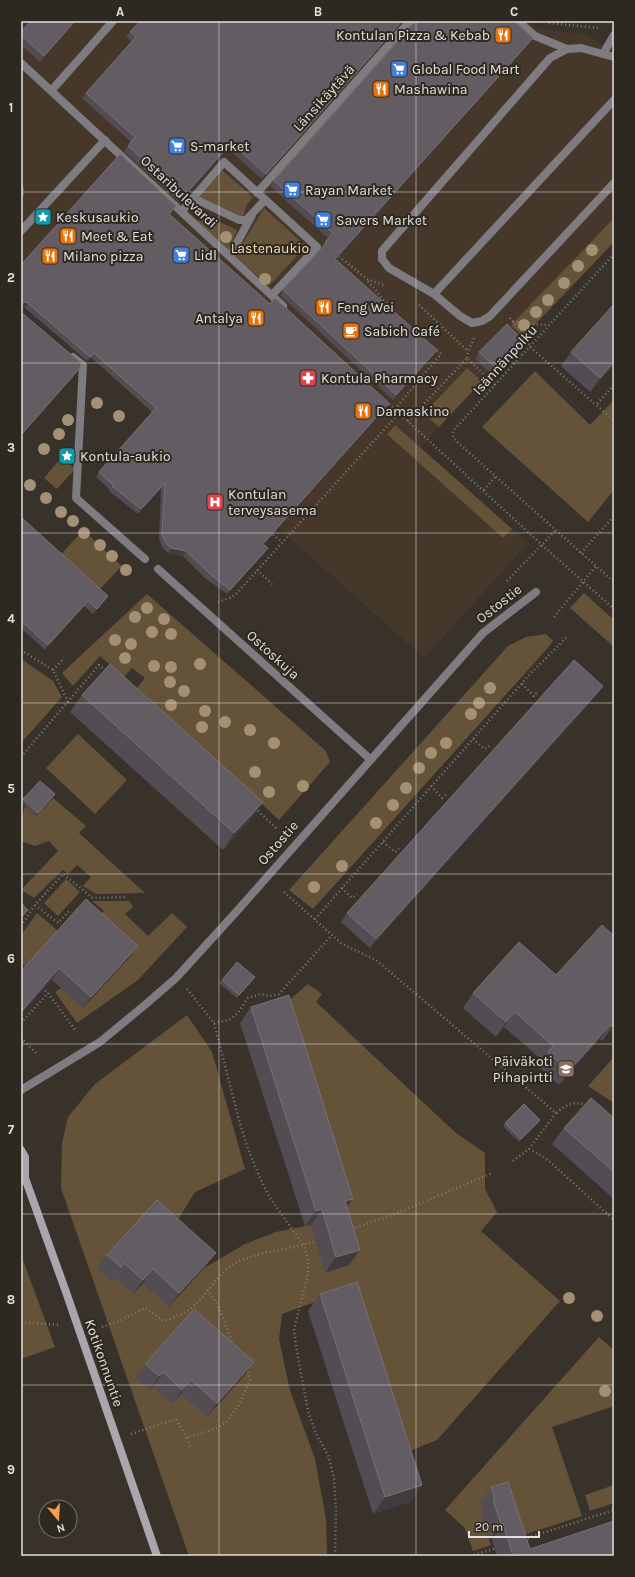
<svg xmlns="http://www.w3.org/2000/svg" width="635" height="1577" font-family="Karla,sans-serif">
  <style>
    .commercial { fill: #46372b }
    .green { fill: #645339 }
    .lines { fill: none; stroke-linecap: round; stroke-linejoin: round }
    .path { stroke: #807b74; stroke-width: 2.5; stroke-dasharray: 1 3; stroke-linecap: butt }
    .lane { stroke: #7e7c81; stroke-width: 8 }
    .street { stroke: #7e7c81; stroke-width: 8 }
    .secondary { stroke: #a9a6ad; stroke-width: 8 }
    .tree { fill: #a49175 }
    .wall { fill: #544c53 }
    .shaded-wall { fill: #423b3d }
    .building { fill: #635c62; stroke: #787175 }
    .grid { fill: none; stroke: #e4e0db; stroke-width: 1; stroke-opacity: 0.55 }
    .labels { text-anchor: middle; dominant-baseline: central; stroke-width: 4; stroke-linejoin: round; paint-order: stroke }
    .poi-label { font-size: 14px; fill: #e4e0db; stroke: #2d2820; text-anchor: start }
    .street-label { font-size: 14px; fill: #e4e0db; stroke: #2d2820 }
    .park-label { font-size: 14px; fill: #fcdfb3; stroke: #2d2820 }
    .neatline { fill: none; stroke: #e4e0db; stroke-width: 1.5 }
    .grid-label { font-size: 13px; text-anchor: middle; font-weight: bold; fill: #e4e0db }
  </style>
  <rect width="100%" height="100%" fill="#38322a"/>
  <path class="commercial" d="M21 21H526L538 28 582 34 596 40 614 51V242L451 413 421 447 528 543 424 658 292 540 153 413 21 296Z"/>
  <path class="green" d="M222 170 253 197 246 206 244 215 241 217 198 198Z
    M264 208 306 246 269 286 235 256Z
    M202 214 237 230 229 251 198 222Z
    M614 218V242L523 337 511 325Z
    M467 368 482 381 439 427 429 418 428 413 431 406Z
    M535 371 590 425 614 400V490L588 522 482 427Z
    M395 425 512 529 503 538 387 434Z
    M62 457 75 469 57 489 44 478Z
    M83 530 122 566 96 593 58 558Z
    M584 593 614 620V647L570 608Z
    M147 594 326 751 330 762 279 820 137 688 145 678 132 668 124 677 100 656 73 686 62 673Z
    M546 634 553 641 546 650 313 909 289 890 508 646 526 637Z
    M21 659 53 681 62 697 21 743Z
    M78 734 127 780 95 814 46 768Z
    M53 798 86 826 79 833 145 893 96 894 83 886 91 877 77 865 68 874 63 870 34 898 21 890 58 851 49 841 35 846 21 841V821L25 806 36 816Z
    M66 879 80 892 58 916 44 903Z
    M92 901H129L133 907 125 914 148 936 172 913 187 927 138 980 77 1023 55 992 61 988 84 1008 97 917 104 911Z
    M37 913 58 931 26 968 22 962 21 935Z
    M308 984 322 994 316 1002 456 1133 485 1153V1189L497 1212 481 1231 560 1301 437 1440 407 1452 356 1287 282 1314 279 1339 290 1390 315 1459 326 1519 327 1556H189L61 1188 62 1143 68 1117 95 1084 187 1015 212 1052 245 1169 195 1192 169 1234 206 1267 245 1244 276 1232 305 1226 277 1011Z
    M614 1057V1103L588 1086Z
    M21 1255 55 1347 21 1359Z
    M599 1337 614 1350V1406L552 1427 582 1516 511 1539 481 1516 491 1545 473 1551 465 1528 445 1510Z
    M614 1485V1503L590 1511 585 1495Z"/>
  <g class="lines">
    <path class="path" d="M549 23 600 28
      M336 254 367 279 383 285
      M614 254 453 431V437L456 441 614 582
      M368 281 390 308
      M419 305 468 351
      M510 318 526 337 530 347 596 405
      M513 321 530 324 549 325
      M467 358 468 351 474 338
      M614 385 596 405 614 420
      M389 404 542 545 614 609
      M395 409 441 354 435 349
      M408 421 467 358 495 385
      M484 490 495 477
      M270 532 282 542
      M581 553 614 516
      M257 570 272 584
      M507 581 555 531
      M218 602 230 598 236 594 399 413
      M554 617 596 566
      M21 650 53 670 68 702
      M53 670 64 658
      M522 684 534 696 538 691
      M473 739 485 749 491 745
      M21 757 99 665 107 672
      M431 786 442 798 448 793
      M255 808 278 830
      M383 842 395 852 400 847
      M342 888 352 898 357 894
      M284 892 342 944 376 960 556 1113C567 1104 574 1100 588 1106
      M35 905 58 923 70 910
      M315 919 530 674 566 638
      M21 926 35 905 63 874 93 898 126 897
      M42 988 48 993 76 1031
      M187 989 214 1023 239 1120 247 1146 260 1178 270 1198 304 1246 308 1260V1274L294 1329 296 1346 308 1411 316 1434 328 1455 334 1478 336 1511 335 1556
      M21 1023 48 993
      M214 1023 229 1020 237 1014 248 998 260 994 270 996 279 994 332 935
      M21 1038 37 1054
      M529 1149 539 1154 549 1161 614 1220
      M513 1161 529 1149 556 1113
      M352 1229 400 1212 492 1173
      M207 1290C220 1306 226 1326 233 1345
      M21 1322 60 1325
      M102 1327 119 1321 145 1308 164 1321C174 1318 183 1315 191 1308 208 1295 217 1273 236 1263 262 1250 292 1250 319 1240
      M131 1434 176 1419 187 1438 214 1429 225 1423 239 1405 250 1380 247 1368
      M187 1438 190 1447
      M524 1539 614 1510
      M470 1556 497 1548"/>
    <path class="lane" d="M518 21 535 36 567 49
      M603 54 614 35
      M614 57 581 48 567 49 550 58 382 251V259L389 268 434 294 460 316 472 323 482 321 490 316 614 183
      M434 294 614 100
      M158 569 370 759"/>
    <path class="street" d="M21 63 283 306
      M51 91 113 21
      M257 193 410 21
      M193 198 239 220H246L265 200
      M182 211 224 162 317 247 272 295
      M21 231 105 140
      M230 256 252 215
      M73 357 83 365 76 498 145 559
      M21 1090 100 1042 146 1004 176 978 237 911 483 633 536 592"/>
    <path class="secondary" d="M21 1150 25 1157V1178L66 1292 157 1556"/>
  </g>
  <g class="tree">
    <circle cx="226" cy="237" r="6"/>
    <circle cx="592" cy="250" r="6"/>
    <circle cx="578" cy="266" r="6"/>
    <circle cx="265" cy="279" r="6"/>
    <circle cx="564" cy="283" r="6"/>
    <circle cx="548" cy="300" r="6"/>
    <circle cx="536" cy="312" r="6"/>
    <circle cx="524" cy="325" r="6"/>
    <circle cx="97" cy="403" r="6"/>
    <circle cx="119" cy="416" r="6"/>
    <circle cx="68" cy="420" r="6"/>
    <circle cx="59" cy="434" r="6"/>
    <circle cx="44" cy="449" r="6"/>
    <circle cx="30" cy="485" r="6"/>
    <circle cx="46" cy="498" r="6"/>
    <circle cx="61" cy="512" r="6"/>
    <circle cx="73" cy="521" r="6"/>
    <circle cx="84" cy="533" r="6"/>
    <circle cx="100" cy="545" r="6"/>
    <circle cx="112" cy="556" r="6"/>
    <circle cx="126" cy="570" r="6"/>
    <circle cx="147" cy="608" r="6"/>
    <circle cx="135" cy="617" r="6"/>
    <circle cx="164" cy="619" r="6"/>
    <circle cx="152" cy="632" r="6"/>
    <circle cx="171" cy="634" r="6"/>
    <circle cx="115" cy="640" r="6"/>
    <circle cx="131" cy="644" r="6"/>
    <circle cx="125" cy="658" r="6"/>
    <circle cx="200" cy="664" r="6"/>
    <circle cx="154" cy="666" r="6"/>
    <circle cx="171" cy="667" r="6"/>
    <circle cx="170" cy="682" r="6"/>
    <circle cx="490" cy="688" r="6"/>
    <circle cx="184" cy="691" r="6"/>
    <circle cx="479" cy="703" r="6"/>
    <circle cx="171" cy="705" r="6"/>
    <circle cx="205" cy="711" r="6"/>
    <circle cx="471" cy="714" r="6"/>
    <circle cx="225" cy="722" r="6"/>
    <circle cx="202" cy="727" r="6"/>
    <circle cx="250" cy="730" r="6"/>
    <circle cx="274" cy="743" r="6"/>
    <circle cx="446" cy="743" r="6"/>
    <circle cx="431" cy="753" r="6"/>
    <circle cx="419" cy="768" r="6"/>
    <circle cx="255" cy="772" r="6"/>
    <circle cx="303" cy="786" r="6"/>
    <circle cx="406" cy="788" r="6"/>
    <circle cx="269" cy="792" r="6"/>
    <circle cx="393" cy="805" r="6"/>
    <circle cx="376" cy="823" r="6"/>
    <circle cx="342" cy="866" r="6"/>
    <circle cx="314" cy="887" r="6"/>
    <circle cx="569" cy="1298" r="6"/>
    <circle cx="597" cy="1316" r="6"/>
    <circle cx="605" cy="1391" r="6"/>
  </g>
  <path class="wall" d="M31 21H76L40 62 21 45V32Z
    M403 21 262 179 228 149 180 203 124 151 131 142 82 98 86 93 132 42 126 37 130 32Z
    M415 21H514L533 38 529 43 336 260 437 350 434 355 393 400 280 295 283 290 322 249V246L328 238 270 186 274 181 415 22Z
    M176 206 169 214 270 304 389 403 385 408 263 544 265 553 227 594 205 578 183 556 168 553 162 547 159 539 161 488 138 514 109 491V489L96 477 99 472 152 412 91 357 87 361 25 308 21 307V265Z
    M517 344 490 373 475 359 479 352Z
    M571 352 614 365 590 392 561 366Z
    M21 517 108 596 93 614 84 606 45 650 21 628Z
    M603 686 597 695 370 948 341 922 347 913Z
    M82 695 263 802 251 819 223 850 70 712Z
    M55 794 36 816 21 802 23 799Z
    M519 942 614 1027 602 1041 600 1039 559 1085 538 1066 542 1060 504 1027 496 1037 463 1008 473 993Z
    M138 946 130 957 83 1008 52 980 21 1014V971Z
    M255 977 237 998 219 983 222 980Z
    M251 1007 360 1250 349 1265 325 1273 311 1225 305 1226 240 1023Z
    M614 1118V1199L552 1144 564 1128Z
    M505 1123 538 1124 519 1142 503 1126Z
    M107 1255 205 1267 169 1307 143 1284 133 1294 114 1277 111 1281 97 1269Z
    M320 1294 422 1485 410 1502 373 1514 308 1311Z
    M145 1364 244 1376 207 1417 181 1394 172 1404 153 1387 149 1390 135 1378Z
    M491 1487 530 1549 614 1556H497L492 1540H489L481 1516 483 1514 480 1504Z"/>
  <path class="shaded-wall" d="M75 21H76L40 62 44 56Z
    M402 21H403L262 179 266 174Z
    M533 38 529 43 332 265 335 259Z
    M231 143 228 149 180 203 183 197Z
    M25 302 28 303 25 308 21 307V303Z
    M521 338 517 344 490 373 494 366Z
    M437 350 434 355 393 400 396 395Z
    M614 362V365L590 392 600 378Z
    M80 368 77 372 21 436V435Z
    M389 403 385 408 260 548 263 544Z
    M165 483 161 488 138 514 141 509Z
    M171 548 186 551 183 556 168 553Z
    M268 548 265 553 227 594 230 590Z
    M88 601 84 606 45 650 48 645Z
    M603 686 597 695 370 948 376 939Z
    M55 794 53 798 36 816 38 813Z
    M263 802 251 819 223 850 234 833Z
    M138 946 130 957 83 1008 91 997Z
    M59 968 52 980 21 1014V1012Z
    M515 1012 504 1027 496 1037 506 1022Z
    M614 1024V1027L602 1041 612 1026Z
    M610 1025 600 1039 559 1085 569 1071Z
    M540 1120 538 1124 519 1142 521 1139Z
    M353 1199 342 1214 345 1201Z
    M322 1209 311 1225 305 1226 316 1211Z
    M360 1250 349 1265 325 1273 336 1257Z
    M216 1253 205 1267 169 1307 179 1293Z
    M153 1269 143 1284 133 1294 143 1280Z
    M254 1362 244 1376 207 1417 217 1403Z
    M163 1372 153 1387 149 1390 159 1376Z
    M191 1380 181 1394 172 1404 182 1390Z
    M422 1485 410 1502 373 1514 385 1497Z
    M503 1523 492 1540H489L501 1524Z"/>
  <path class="building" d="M31 21H75L44 56 21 35V32Z
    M140 21H402L266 174 231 143 183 197 128 146 135 137 86 93 136 37 130 32Z
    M416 21H514L533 38 335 259 437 350 396 395 283 290 325 245 326 241 333 233 274 181Z
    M120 154 176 206 169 214 270 304 275 298 389 403 263 544 268 548 230 590 209 573 186 551 171 548 165 542 162 534 165 483 141 509 112 486 113 485 99 472 156 408 94 353 90 357 28 303 25 302 21 303V265Z
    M21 176 23 188V195L21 201Z
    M614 304V362L600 378 571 352Z
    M21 312 81 363 80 368 21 435Z
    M507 324 521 338 494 366 479 352Z
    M21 517 108 596 97 609 88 601 48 645 21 621Z
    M574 660 603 686 376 939 347 913Z
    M110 664 263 802 234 833 82 695Z
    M40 781 55 794 38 813 23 799Z
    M86 899 138 946 91 997 59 968 21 1012V971Z
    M21 903 28 910 21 918Z
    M602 925 614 936V1024L612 1026 610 1025 569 1071 548 1052 553 1046 515 1012 506 1022 473 993 519 942 556 975Z
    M237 962 255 977 239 995 222 980Z
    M289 995 353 1199 345 1201 360 1250 336 1257 322 1209 316 1211 251 1007Z
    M591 1098 614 1118V1172L564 1128Z
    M524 1104 540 1120 521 1139 505 1123Z
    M157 1200 216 1253 179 1293 153 1269 143 1280 124 1263 121 1267 107 1255Z
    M357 1282 422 1485 385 1497 320 1294Z
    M194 1309 254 1362 217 1403 191 1380 182 1390 163 1372 159 1376 145 1364Z
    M508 1482 530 1549 614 1521V1556H513L503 1523 501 1524 493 1500 495 1499 491 1487Z"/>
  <path class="grid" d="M219 21V1556M416 21V1556M21 192H614M21 363H614M21 533H614M21 703H614M21 874H614M21 1044H614M21 1214H614M21 1385H614"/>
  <defs>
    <g id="restaurant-square" transform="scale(0.9)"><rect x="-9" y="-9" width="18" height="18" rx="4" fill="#e8710a" stroke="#2d2820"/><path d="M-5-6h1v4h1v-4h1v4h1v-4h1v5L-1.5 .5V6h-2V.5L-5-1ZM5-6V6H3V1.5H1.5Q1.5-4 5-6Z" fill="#fff"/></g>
    <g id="supermarket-square" transform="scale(0.9)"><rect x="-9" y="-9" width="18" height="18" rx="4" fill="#3f7fe0" stroke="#2d2820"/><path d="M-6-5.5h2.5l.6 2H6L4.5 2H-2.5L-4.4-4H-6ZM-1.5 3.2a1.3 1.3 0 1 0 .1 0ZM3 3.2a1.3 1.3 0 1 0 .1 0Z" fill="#fff"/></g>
    <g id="sight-square" transform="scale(0.9)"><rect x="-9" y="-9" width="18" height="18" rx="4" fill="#0f9aa8" stroke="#2d2820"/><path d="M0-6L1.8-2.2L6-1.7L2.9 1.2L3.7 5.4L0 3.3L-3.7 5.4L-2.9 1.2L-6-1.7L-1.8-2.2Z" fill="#fff"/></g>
    <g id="cafe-square" transform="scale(0.9)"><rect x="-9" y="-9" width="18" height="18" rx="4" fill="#e8710a" stroke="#2d2820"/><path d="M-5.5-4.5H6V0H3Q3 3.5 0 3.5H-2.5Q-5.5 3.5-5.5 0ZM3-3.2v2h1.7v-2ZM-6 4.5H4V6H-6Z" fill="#fff"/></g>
    <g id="pharmacy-square" transform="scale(0.9)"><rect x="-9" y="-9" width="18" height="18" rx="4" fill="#e0444e" stroke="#2d2820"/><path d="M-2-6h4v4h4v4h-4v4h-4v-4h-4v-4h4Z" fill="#fff"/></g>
    <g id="hospital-square" transform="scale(0.9)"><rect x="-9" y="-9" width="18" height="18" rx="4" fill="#e0444e" stroke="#2d2820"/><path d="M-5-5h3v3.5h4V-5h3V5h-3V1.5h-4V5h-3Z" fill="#fff"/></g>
    <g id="school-square" transform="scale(0.9)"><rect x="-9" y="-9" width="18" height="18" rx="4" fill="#8d6e63" stroke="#2d2820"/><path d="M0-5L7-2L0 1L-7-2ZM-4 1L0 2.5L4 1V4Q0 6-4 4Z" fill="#fff"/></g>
  </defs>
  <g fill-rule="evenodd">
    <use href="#restaurant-square" x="503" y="35"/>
    <use href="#supermarket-square" x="399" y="69"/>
    <use href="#restaurant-square" x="381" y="89"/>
    <use href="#supermarket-square" x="177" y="146"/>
    <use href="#supermarket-square" x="292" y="190"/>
    <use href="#sight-square" x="43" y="217"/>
    <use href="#supermarket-square" x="323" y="220"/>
    <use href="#restaurant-square" x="68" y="236"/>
    <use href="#supermarket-square" x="181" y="255"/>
    <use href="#restaurant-square" x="50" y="256"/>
    <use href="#restaurant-square" x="324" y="307"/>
    <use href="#restaurant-square" x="256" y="318"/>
    <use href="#cafe-square" x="351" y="331"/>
    <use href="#pharmacy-square" x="308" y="378"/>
    <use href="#restaurant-square" x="363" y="411"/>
    <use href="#sight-square" x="67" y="456"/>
    <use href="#hospital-square" x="215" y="502"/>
    <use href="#school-square" x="566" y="1069"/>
  </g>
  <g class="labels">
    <g class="poi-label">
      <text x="490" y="35" text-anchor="end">Kontulan Pizza &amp; Kebab</text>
      <text x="412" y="69">Global Food Mart</text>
      <text x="394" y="89">Mashawina</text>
      <text x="190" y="146">S-market</text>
      <text x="305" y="190">Rayan Market</text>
      <text x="56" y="217">Keskusaukio</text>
      <text x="336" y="220">Savers Market</text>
      <text x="81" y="236">Meet &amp; Eat</text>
      <text x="194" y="255">Lidl</text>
      <text x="63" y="256">Milano pizza</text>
      <text x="337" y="307">Feng Wei</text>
      <text x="243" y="318" text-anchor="end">Antalya</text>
      <text x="364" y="331">Sabich Café</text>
      <text x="321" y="378">Kontula Pharmacy</text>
      <text x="376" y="411">Damaskino</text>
      <text x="80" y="456">Kontula-aukio</text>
      <text x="228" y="494">Kontulan<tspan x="228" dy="16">terveysasema</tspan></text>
      <text x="553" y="1061" text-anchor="end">Päiväkoti<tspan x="553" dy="16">Pihapirtti</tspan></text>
    </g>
    <g class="street-label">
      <text transform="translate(324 98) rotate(-48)">Länsikäytävä</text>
      <text transform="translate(179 192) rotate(43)">Ostaribulevardi</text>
      <text transform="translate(505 360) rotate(-48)">Isännänpolku</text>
      <text transform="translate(499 604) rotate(-38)">Ostostie</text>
      <text transform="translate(273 655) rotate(42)">Ostoskuja</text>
      <text transform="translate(278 843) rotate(-49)">Ostostie</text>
      <text transform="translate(104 1363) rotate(71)">Kotikonnuntie</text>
    </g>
    <g class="park-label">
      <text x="270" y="248">Lastenaukio</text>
    </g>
  </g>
  <rect width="635" height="1577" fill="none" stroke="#2d2820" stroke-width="44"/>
  <g transform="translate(58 1519) rotate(162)"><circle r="19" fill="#2d2820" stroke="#76726b"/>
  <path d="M0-3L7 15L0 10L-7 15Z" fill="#fa9f4f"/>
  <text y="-6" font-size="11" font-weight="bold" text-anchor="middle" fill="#e4e0db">N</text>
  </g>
  <path d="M469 1531v6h70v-6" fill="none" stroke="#e4e0db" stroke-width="2"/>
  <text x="475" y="1531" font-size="12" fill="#e4e0db" stroke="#2d2820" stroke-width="3" paint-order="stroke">20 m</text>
  <rect x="22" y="22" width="591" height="1533" class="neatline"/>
  <g class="grid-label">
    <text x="120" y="16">A</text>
    <text x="318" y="16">B</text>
    <text x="514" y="16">C</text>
    <text x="11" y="112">1</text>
    <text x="11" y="282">2</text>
    <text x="11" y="452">3</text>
    <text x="11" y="623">4</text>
    <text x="11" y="793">5</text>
    <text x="11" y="963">6</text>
    <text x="11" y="1134">7</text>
    <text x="11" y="1304">8</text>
    <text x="11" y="1474">9</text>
  </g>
</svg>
